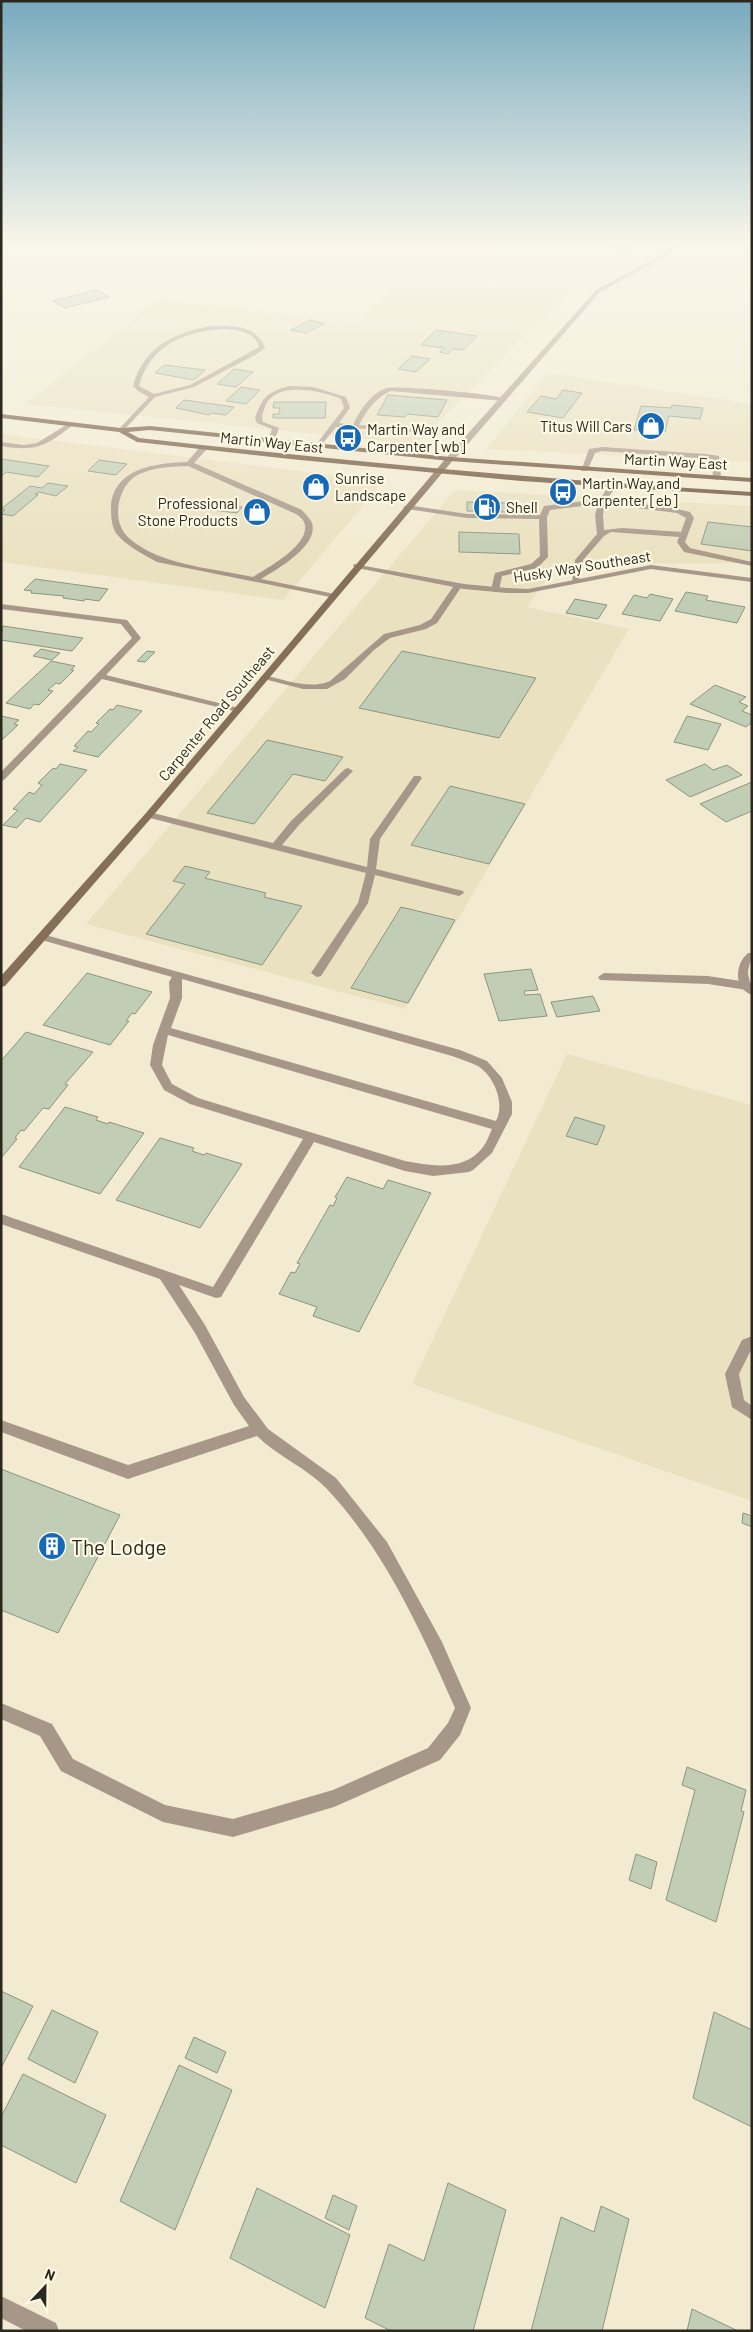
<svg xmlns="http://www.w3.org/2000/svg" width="753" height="2332" font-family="Barlow,sans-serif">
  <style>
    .built { fill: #eae1c0 }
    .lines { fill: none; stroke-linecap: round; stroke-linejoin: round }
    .stream { stroke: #709b82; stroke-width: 4.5 }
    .building { fill: #c2cdb5; stroke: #8b957f }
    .service { fill: #a79789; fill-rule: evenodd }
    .minor { fill: #a79789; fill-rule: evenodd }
    .tertiary { fill: #a79789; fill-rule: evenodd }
    .secondary { fill: #856f5a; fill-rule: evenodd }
    .primary { fill: #6d5239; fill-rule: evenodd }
    .labels { text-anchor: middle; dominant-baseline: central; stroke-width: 4.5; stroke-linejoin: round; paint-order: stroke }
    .far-poi-label { font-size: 15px; fill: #2b291f; stroke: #fef9e4; text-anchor: start }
    .far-street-label { font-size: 15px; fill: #2b291f; stroke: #fef9e4 }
    .near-poi-label { font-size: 21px; fill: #2b291f; stroke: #fef9e4; text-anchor: start }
  </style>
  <rect width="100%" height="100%" fill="#f2ebd1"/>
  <path class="built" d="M395 286 573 288 422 439 415 442 406 443 25 404 158 299 357 324Z
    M548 373 752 404V462L486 449Z
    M1 434 379 481 374 493 283 600 1 562Z
    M455 490 752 506V563L558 564 527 607 629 629 405 1009 86 924Z
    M567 1054 752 1105V1501L412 1384Z"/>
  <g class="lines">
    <path class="stream" d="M603 243 630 250"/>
  </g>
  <path class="building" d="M97 290 109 297 65 308 53 301Z
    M310 320 324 324 306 333 291 330Z
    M436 330 477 336 463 350 453 349 448 354 440 352 444 348 421 345Z
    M412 356 430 359 416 372 398 369Z
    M164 365 205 370 194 380 155 373Z
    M234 369 253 372 236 387 217 384Z
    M241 387 260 390 246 404 226 401Z
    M563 390 582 393 563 418 527 412 541 396 556 399Z
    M388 395 447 400 438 417 407 414 405 417 377 415Z
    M184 400 234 407 226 415 211 413 209 415 176 408Z
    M274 402H326L325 418H273V414H279L280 408H273Z
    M672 405 703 408 700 419 669 416 665 432 634 430 641 406 671 408Z
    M1 459 49 466 38 477 6 472 2 476Z
    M99 460 127 464 116 475 88 471Z
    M48 483 68 486 56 496 39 492 35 494 38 495 13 516 1 514 5 510 1 509 30 486 42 488Z
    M467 502 506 503V512L467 511Z
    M210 503 242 507 237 513 205 509Z
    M708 522 752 527V551L701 544Z
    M459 532 519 534 520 554 459 552Z
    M35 579 108 589 99 601 85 599 84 601 63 598 64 596 31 593 32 591 24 590Z
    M686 592 708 596 706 600 745 607 737 623 675 611Z
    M650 594 673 599 660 621 622 614 634 595 647 598Z
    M575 599 607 605 598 619 566 613Z
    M3 626 83 638 72 651 1 640Z
    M41 649 60 653 52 660 33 656Z
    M147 651 155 652 145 662 137 661Z
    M402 651 536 678 499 738 359 708Z
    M51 661 75 666 71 670H74L60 684 56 683 48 690 53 691 39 705 34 704 30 709 6 703Z
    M715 685 746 697 739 702 748 706 742 711 752 715V722L746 727 690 704Z
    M117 705 142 711 98 757 73 751 78 747 74 746 88 731 91 732 99 724 96 723 110 709 113 710Z
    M1 716 19 720 14 724 18 725 2 740Z
    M687 716 721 724 708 750 674 742Z
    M267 740 343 757 325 781 293 774 254 824 207 813Z
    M60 764 87 770 40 822 26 818 17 828 3 825 18 810 13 809 29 792 34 794 42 785 38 783 53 768 56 769Z
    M705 764 713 770 727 765 742 775 690 797 666 780Z
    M752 782V811L726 822 700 804Z
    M450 786 525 804 489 864 411 845Z
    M185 866 210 872 205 878 266 893 264 897 302 906 262 965 146 934 185 884 173 881Z
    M401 907 455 920 408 1003 351 988Z
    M531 969 538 990 524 991 525 995 540 994 547 1016 499 1021 484 974Z
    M87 973 152 992 135 1014 132 1013 126 1021H129L110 1045 43 1025Z
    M593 996 600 1011 557 1017 551 1002Z
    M26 1032 93 1052 65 1084 68 1085 49 1109 43 1108 24 1131 21 1130 15 1138 17 1139 1 1158V1061Z
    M65 1107 98 1117 96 1120 108 1124 109 1122 144 1133 100 1194 19 1167Z
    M575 1117 605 1126 597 1145 566 1136Z
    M160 1138 194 1148 192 1151 204 1155 206 1153 242 1164 200 1228 116 1200Z
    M347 1177 383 1189 388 1180 431 1193 359 1332 313 1316 317 1307 279 1294 291 1272 295 1273 300 1264 297 1263 330 1205 333 1206 337 1198 335 1197Z
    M1 1469 120 1515 58 1633 1 1610Z
    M743 1513 752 1516V1527L742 1523Z
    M687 1767 746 1790 741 1811 744 1812 716 1922 666 1900 695 1790 682 1785Z
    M636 1854 657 1862 651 1889 629 1880Z
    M1 1991 33 2006 1 2068Z
    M52 2010 98 2032 75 2083 28 2059Z
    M714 2012 752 2030V2127L693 2098Z
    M194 2037 226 2052 217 2073 185 2058Z
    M179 2065 232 2090 175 2230 120 2201Z
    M23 2074 106 2115 76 2183 1 2145V2117Z
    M448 2183 506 2210 473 2331H391L365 2318 389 2244 424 2261Z
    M257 2188 350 2235 325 2308 230 2258Z
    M333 2195 357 2206 349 2230 325 2218Z
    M601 2206 629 2219 602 2331H531L561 2217 594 2232Z
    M692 2309 738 2331H687Z"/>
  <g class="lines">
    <path class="service" d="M213 326C234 326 257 325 265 348L255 355 194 387 155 397 123 431H119V429L149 397 138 391 133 386C143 347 176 331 213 326ZM227 329C241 331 254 332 259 347L190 385 154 394 139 386C150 344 188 330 227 329Z
      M290 386 313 387 346 397 350 408 339 423 353 425C360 410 370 394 386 388 396 385 498 394 506 399L503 401 391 391C376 397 366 411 359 425L426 430 429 432 428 433 336 427 319 448 315 446 344 408 341 399C322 391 275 380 265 407 263 412 261 417 263 422L279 428 274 442 268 441 272 429 257 423 255 418C263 396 267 392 290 386Z
      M71 422 73 423V425C46 446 36 452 1 446V442L24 445 37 443Z
      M201 446 208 448 194 463 302 510C305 514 310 518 312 523 319 546 277 569 261 579L335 594V598L157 562C143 554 126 546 116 533 111 525 111 514 111 506 114 468 156 463 187 462ZM188 466 296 514C299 516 303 519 304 522 313 544 267 568 253 577 220 570 176 566 146 550 138 545 128 539 123 531 113 515 119 489 133 478 148 467 170 467 188 466Z
      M602 447 706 454 719 456 721 478 717 480 713 478 712 459 602 451 595 453 587 471H581L589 449Z
      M610 484 617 486 607 499 678 509 690 512 694 518 685 542 690 548 752 562V566L684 552 677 542 679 537 611 532 604 536 583 560 579 581 572 583 575 560 597 534 595 515 598 504 550 510 547 517 548 557 537 568 502 576 499 590 495 592 491 590 495 573 531 564 540 556 539 519 467 518 407 509 403 507 407 505 467 514 540 515 544 506 600 499ZM605 504 677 513 686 518 681 532 622 528 604 530 603 515Z
      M455 584 462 586 437 623 426 629 390 638 374 650 345 679 327 689H303L260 678 264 675C285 680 310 690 330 681L384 634 420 625 431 619Z
      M1 604 127 620 141 638 106 675 243 709 238 712 102 679 4 780 1 781V772L132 638 121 624 1 609Z
      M348 768 353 771 299 825 282 845 367 867 370 839 414 776H420L422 778 380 839 376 869 463 891 464 893 459 896 375 875 368 903 321 976 317 977 311 973 358 903 366 873 146 817 144 815 149 812 273 843 291 821 345 769Z
      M42 934 460 1050 487 1061 502 1078 512 1102V1114L492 1153 473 1170 469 1172 433 1176 405 1171 314 1142 221 1297 216 1298 179 1285 205 1325 244 1397 268 1429 336 1478 387 1542 442 1642 471 1708 460 1735 440 1760 334 1807 233 1837 163 1822 61 1771 40 1736 1 1719V1703L52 1724 73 1759 165 1805 233 1819 333 1790 428 1748 448 1723 455 1708C421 1631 385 1551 327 1489 307 1468 277 1456 257 1436L128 1479 1 1432V1420L128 1465 249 1426 234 1405 195 1333 160 1279 1 1224V1214L213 1287 303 1139 190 1104 164 1090 150 1065 153 1045 170 998 169 982 172 977 38 939 37 937ZM182 979 452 1056C460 1059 470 1062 478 1066 495 1077 505 1104 496 1121L171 1028 182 998ZM168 1035 492 1129C489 1135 487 1142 483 1147 464 1172 432 1166 405 1161L198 1098 172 1084 162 1065Z
      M604 973 708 976 747 982 751 983 752 987 747 990 708 984 600 980 598 977Z
      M752 1336V1348L739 1374 744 1400 752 1406V1420L732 1407 725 1374 742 1340Z"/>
    <path class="minor" d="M354 564 464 584 507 588 528 589 651 565 752 578V582L651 569 528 593H507L464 589 357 568 353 566Z
      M748 953H752C752 960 748 966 748 973 749 981 752 987 752 995 733 988 735 964 748 953Z
      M1 2296 56 2323 59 2331H26L1 2318Z"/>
    <path class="tertiary" d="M677 243H683L665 257 600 292 453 461H447V457L596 290 661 255Z"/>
    <path class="secondary" d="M447 457 454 459 152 817 5 986 1 987V976L146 813Z"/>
    <path class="primary" d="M1 414 121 428 150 426 450 457 752 478V482L450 461 150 430 128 432 139 438C343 461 547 480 752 492V496L521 481 290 459 137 442 119 432 1 418Z"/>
  </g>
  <linearGradient id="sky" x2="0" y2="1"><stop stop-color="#78aabf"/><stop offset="0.43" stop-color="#f9f6ea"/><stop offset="1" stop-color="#f9f6ea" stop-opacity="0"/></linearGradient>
  <rect width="753" height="569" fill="url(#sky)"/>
  <defs>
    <g id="shop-disc" transform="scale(1.4375)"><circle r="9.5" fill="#1669b7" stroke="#fef9e4"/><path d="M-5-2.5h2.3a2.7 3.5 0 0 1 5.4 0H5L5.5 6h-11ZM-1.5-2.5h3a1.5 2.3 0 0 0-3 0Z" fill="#fff"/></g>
    <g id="bus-disc" transform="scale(1.4375)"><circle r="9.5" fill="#1669b7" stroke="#fef9e4"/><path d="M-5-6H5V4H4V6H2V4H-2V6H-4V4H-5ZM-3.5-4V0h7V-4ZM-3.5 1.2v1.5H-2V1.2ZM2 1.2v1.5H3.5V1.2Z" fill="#fff"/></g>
    <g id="fuel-disc" transform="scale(1.4375)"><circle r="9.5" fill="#1669b7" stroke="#fef9e4"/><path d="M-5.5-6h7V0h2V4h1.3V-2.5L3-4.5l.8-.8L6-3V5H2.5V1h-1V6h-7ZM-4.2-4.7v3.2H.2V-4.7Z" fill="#fff"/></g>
    <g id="building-disc" transform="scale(1.4375)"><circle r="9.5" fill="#1669b7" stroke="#fef9e4"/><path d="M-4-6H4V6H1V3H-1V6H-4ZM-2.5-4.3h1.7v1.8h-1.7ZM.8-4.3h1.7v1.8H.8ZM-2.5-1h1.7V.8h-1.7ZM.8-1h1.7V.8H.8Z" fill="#fff"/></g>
  </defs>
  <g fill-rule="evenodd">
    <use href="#shop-disc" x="651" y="426"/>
    <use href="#bus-disc" x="348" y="438"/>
    <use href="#shop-disc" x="316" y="487"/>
    <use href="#bus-disc" x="563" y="492"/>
    <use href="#fuel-disc" x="487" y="507"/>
    <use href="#shop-disc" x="257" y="512"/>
    <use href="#building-disc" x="52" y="1546"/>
  </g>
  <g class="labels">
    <g class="far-poi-label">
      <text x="632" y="426" text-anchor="end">Titus Will Cars</text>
      <text x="367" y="429">Martin Way and<tspan x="367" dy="17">Carpenter [wb]</tspan></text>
      <text x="335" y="478">Sunrise<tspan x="335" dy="17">Landscape</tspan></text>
      <text x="582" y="483">Martin Way and<tspan x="582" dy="17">Carpenter [eb]</tspan></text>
      <text x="238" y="503" text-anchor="end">Professional<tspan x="238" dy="17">Stone Products</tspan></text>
      <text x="506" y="507">Shell</text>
    </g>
    <g class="far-street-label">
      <text transform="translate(272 442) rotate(6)">Martin Way East</text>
      <text transform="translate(676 461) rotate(3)">Martin Way East</text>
      <text transform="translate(582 566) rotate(-9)">Husky Way Southeast</text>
      <text transform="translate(216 713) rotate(-50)">Carpenter Road Southeast</text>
    </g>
    <g class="near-poi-label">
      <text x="71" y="1546">The Lodge</text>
    </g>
  </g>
  <rect width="753" height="2332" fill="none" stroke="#2b291f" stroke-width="5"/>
  <g transform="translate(45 2287) rotate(22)" stroke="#fef9e4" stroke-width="4" paint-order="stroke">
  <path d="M0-4L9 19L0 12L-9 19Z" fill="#2b291f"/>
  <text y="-8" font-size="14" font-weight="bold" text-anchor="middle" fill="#2b291f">N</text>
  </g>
</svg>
